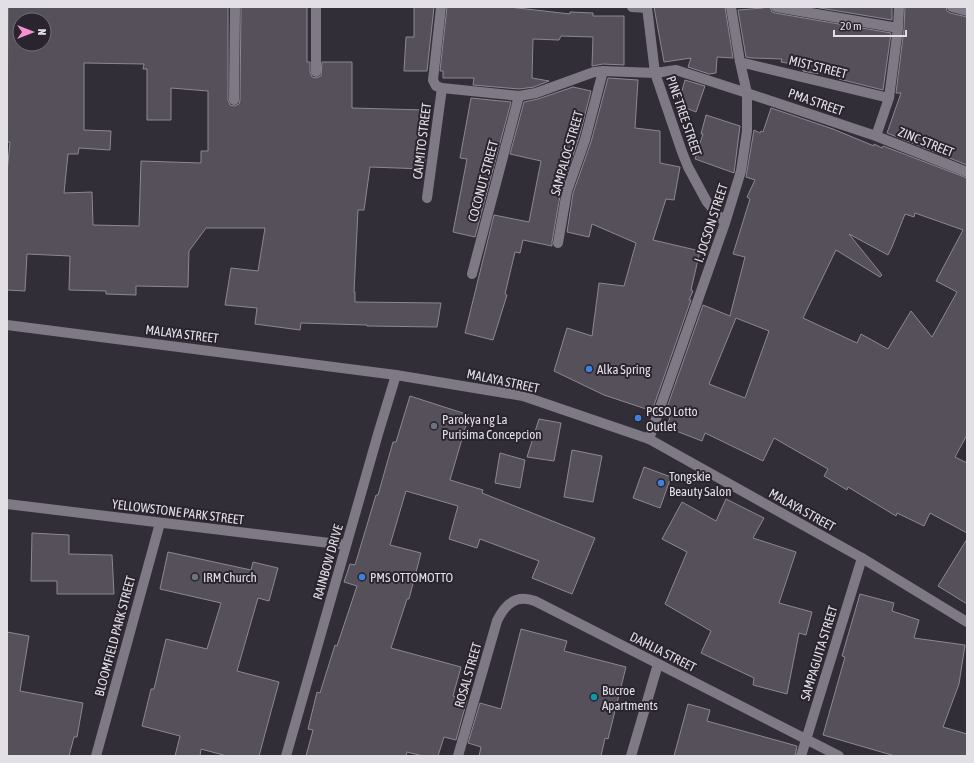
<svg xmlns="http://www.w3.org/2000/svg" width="974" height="763" font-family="'Asap Condensed',sans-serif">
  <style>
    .building { fill: #55505a; stroke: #8c8793; fill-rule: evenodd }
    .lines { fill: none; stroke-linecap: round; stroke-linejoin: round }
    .minor { stroke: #7e7984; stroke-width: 10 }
    .tertiary { stroke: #7e7984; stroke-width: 10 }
    .shop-dot { fill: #3f7fe0; stroke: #29242e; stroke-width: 1.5 }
    .worship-dot { fill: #6b7280; stroke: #29242e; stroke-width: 1.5 }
    .culture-dot { fill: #0f9aa8; stroke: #29242e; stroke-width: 1.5 }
    .labels { text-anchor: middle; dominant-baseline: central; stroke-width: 4; stroke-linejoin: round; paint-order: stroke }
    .street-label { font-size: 13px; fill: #e2dfe5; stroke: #29242e }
    .poi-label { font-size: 13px; fill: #e2dfe5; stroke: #29242e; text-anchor: start }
  </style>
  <rect width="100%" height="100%" fill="#322e38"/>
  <path class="building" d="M8 7H228V100L230 105 234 106 239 104 240 100 241 7H307V62H310V72L312 77 316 78 321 76 322 62H352V108L425 110 426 154 424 169 370 167 364 210H358L354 292H355V302L441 303 437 327 367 326V325L301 323 300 330 255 324 257 308 225 305 231 268 258 271 265 228H206L189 251 188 287 136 286V295L106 294V291L69 290 70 256 27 254 25 291 7 290V173L10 142H7ZM20 20H44V44H20ZM84 63 144 64 143 69H147V120H171V88L208 91V151H201V163L141 161 139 226 93 225 92 192 64 193 68 154H78L79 148 110 150 111 131 84 130Z
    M414 7H434L427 71H404L406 37H414Z
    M447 7H509L570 14V12L593 13V16H624V65L603 64 592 66 593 37 561 36 559 40 533 39 532 78 549 81 534 87 519 89 473 85 474 78H443V71H440Z
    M654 7H725L733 58 717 57 716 73 709 74 688 67 691 58 664 62Z
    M763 7H770L772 12 775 13 891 33 883 90 839 79V75L813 73 803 71 804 66 781 62 782 59 752 58 746 57 738 10 763 8Z
    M814 7H892V20Z
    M905 7H946L947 11 950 13 967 17V165L887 133 901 93H896L904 29Z
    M608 78 638 80 635 128 660 131V163L680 167 674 200 666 199 653 240 700 251 691 290 693 291 689 300H691L652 411 604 395 554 371 567 328 592 336 599 283 624 286 636 243 592 224 589 237 567 232 573 193 591 142Z
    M685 80 705 86 696 112 678 105Z
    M573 87 591 91 579 138 561 190 552 242V246L523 240 520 253 515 252 505 294 507 295 493 340 465 333 494 215 529 222 541 161 510 154 524 102 538 99Z
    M471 98 511 102 475 237 453 232 467 159 460 158Z
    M771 108 833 129 874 146V144L882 148 883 146 967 178V435L955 457 967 463V533L930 513 924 526 897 513 896 516 848 487 847 490 824 476 828 469 774 438 763 461 705 433 702 441 666 427 670 418 664 416 703 305 730 316 745 257 733 254 750 199 747 197 755 180 746 177 754 130 760 133 761 131 763 132ZM915 213 963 230 936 281 957 292 932 337 911 311 888 349 861 334 857 343 803 318 836 250 880 277 882 275 849 234 888 255 892 247 905 214 914 217ZM736 318 769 331 745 398 709 384Z
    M706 115 740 126 734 173 695 159 703 134H701Z
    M410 396 469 415 450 480 483 490 482 493 595 538 572 594 532 578 539 561 480 539 477 548 449 539 458 506 406 491 390 545 421 553 409 599H407L391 648 461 667 453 696 467 700 456 740 444 737 438 756H423L407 752 406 756H306L313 730 308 729 317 692 320 693 335 645 337 646 357 586 344 582 350 564 355 565 376 495H378L393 442H396Z
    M539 419 561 423 554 461 527 457Z
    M572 450 602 456 593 502 564 497Z
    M500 453 525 460 520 488 495 483Z
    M644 467 671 477 660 508 633 498Z
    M726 499 764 518 753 538 796 552 779 603 812 612 806 635 799 633 787 694 753 685 754 678 701 653 711 631 665 604 687 552 662 539 682 502 716 521Z
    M32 533 69 535V554L112 555 114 594H57V581H31Z
    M967 539V604L938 586Z
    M168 552 251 570 253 562 278 568 269 601 258 598 237 671 279 682 259 756H227L201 749 200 756H175L180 736 142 726 151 689H154L166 639 207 649 221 603 160 589Z
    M860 594 894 603 892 611 919 620 914 638 965 645 959 684 943 727 967 734V756H895L823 735 845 657 842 656Z
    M521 629 567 641 564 651 626 667 608 739 605 738 601 756H479L481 747 468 743 480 703 501 709Z
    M7 632 29 636 20 691 83 703 77 737H74L69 756H7Z
    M688 704 710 710 707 721 797 746 795 756H674Z"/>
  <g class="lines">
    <path class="minor" d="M441 7 433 80 436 86 442 88 519 96 536 93 594 72 603 71 655 73 676 70 747 93 876 136 967 172
      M632 7 647 8
      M647 7 655 73 682 152 688 167 707 202 725 223
      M776 7 898 28
      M952 7 967 11
      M740 62 889 98
      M316 72V7
      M234 100 235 7
      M876 136 889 98 898 28 899 7
      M427 198 442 88
      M558 243 567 191 585 140 603 71
      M472 274 519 96
      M649 439 725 223 741 171 747 131V93L740 62 731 7
      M7 504 346 545
      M96 756 160 523
      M286 756 378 434 396 375
      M458 756 497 621C505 604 516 594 535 601L839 756
      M631 756 658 664
      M801 756 862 558"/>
    <path class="tertiary" d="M7 325 396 375 523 396 649 439 862 558 967 622"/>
  </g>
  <g class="shop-dot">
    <circle cx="589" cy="369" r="4"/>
    <circle cx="638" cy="418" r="4"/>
    <circle cx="661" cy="483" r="4"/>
    <circle cx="362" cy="577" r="4"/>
  </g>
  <g class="worship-dot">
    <circle cx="434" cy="426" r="4"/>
    <circle cx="195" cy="577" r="4"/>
  </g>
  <circle class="culture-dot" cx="594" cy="697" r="4"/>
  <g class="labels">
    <g class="street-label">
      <text transform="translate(818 67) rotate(14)">MIST STREET</text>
      <text transform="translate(816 102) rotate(19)">PMA STREET</text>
      <text transform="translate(684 116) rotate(71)">PINE TREE STREET</text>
      <text transform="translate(422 141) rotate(-83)">CAIMITO STREET</text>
      <text transform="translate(926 142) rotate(22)">ZINC STREET</text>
      <text transform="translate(567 153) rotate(-74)">SAMPALOC STREET</text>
      <text transform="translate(483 181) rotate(-75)">COCONUT STREET</text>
      <text transform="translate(711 223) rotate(-72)">I. JOCSON STREET</text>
      <text transform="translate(182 334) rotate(7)">MALAYA STREET</text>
      <text transform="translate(503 381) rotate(12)">MALAYA STREET</text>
      <text transform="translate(802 510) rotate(29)">MALAYA STREET</text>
      <text transform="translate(178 512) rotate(7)">YELLOWSTONE PARK STREET</text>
      <text transform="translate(328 562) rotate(-74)">RAINBOW DRIVE</text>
      <text transform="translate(115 636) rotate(-75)">BLOOMFIELD PARK STREET</text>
      <text transform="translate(663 652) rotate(27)">DAHLIA STREET</text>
      <text transform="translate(819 653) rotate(-73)">SAMPAGUITA STREET</text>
      <text transform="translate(468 675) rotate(-74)">ROSAL STREET</text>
    </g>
    <g class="poi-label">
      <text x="597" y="369">Alka Spring</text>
      <text x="646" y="411">PCSO Lotto<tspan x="646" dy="15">Outlet</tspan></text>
      <text x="442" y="419">Parokya ng La<tspan x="442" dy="15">Purisima Concepcion</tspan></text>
      <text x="669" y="476">Tongskie<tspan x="669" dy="15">Beauty Salon</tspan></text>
      <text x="203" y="577">IRM Church</text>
      <text x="370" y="577">PMS OTTOMOTTO</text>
      <text x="602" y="690">Bucroe<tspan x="602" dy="15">Apartments</tspan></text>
    </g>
  </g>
  <rect width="974" height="763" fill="none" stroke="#e2dfe5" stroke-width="16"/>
  <g transform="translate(32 32) rotate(90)"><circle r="19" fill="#29242e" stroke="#736f77"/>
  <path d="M0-3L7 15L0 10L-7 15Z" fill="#f491d3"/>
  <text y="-6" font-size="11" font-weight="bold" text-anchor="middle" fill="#e2dfe5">N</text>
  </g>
  <path d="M834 30v6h72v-6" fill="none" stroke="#e2dfe5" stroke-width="2"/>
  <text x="840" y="30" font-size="12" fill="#e2dfe5" stroke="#29242e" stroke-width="3" paint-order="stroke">20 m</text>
</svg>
